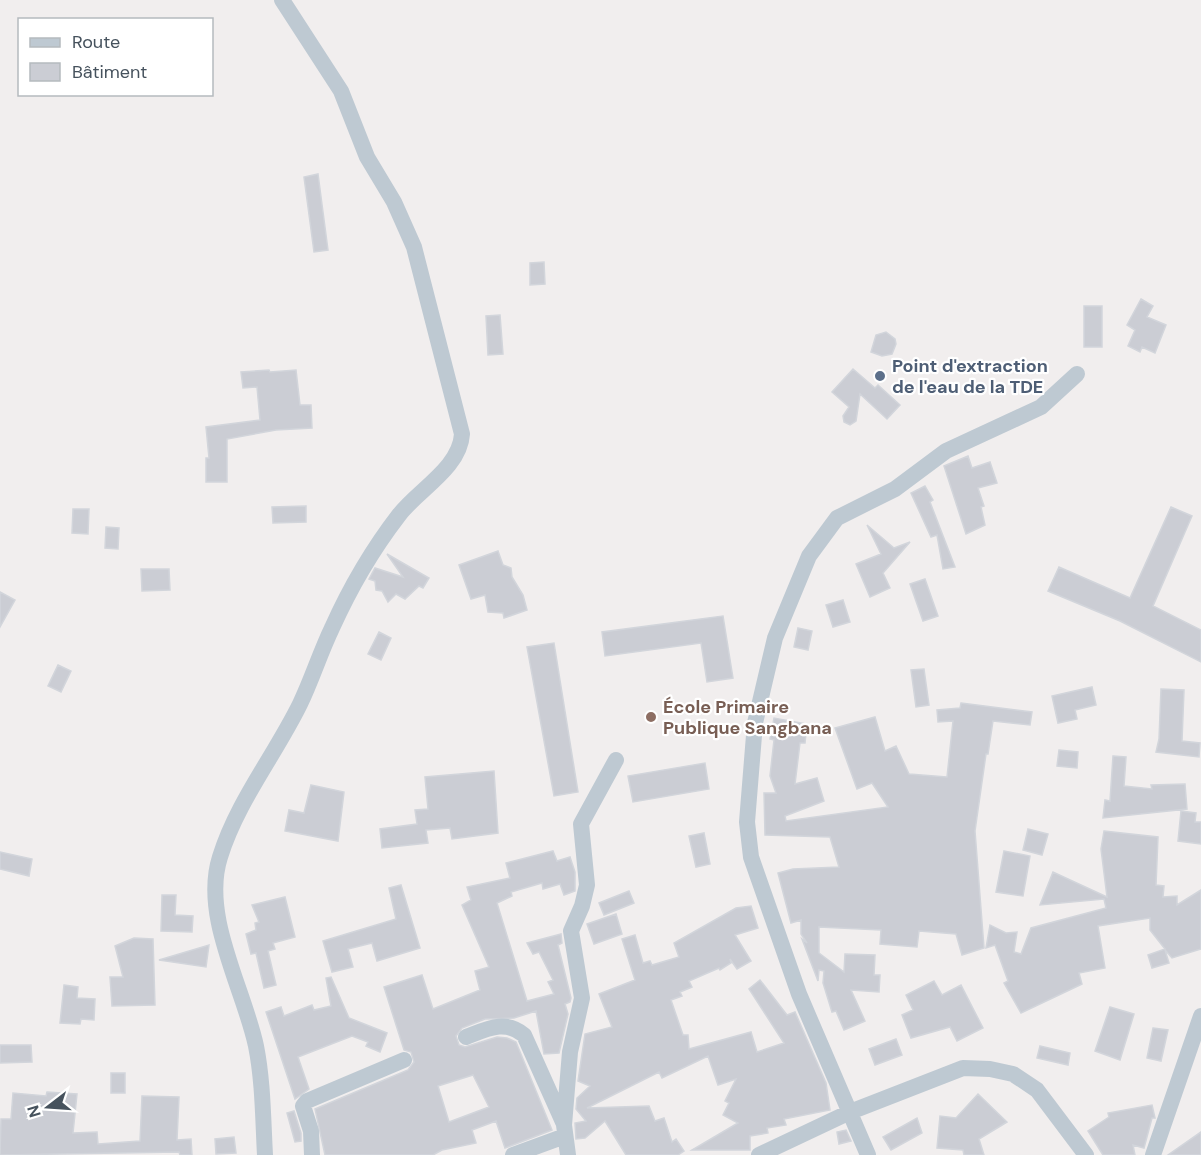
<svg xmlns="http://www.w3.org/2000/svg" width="1201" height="1155" font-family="'DM Sans',sans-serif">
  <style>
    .building { fill: #cbcdd4; stroke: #d2d5db; stroke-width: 1.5; fill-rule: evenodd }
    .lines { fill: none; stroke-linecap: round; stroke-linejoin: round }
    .minor { stroke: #bec9d2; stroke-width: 16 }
    .service-dot { fill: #5c6f8a; stroke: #fff; stroke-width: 2 }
    .education-dot { fill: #8d6e63; stroke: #fff; stroke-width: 2 }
    .labels { text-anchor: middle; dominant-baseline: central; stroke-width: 4.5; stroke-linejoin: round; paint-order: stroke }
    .service-label { font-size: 18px; font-weight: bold; fill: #4e5e75; stroke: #fff; text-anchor: start }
    .education-label { font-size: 18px; font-weight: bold; fill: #785e54; stroke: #fff; text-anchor: start }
  </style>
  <rect width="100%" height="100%" fill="#f1eeee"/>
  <path class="building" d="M318 174 328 250 314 252 304 177Z
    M544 262 545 284 530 285V263Z
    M1141 299 1153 306 1147 317 1166 325 1155 353 1142 347 1140 352 1128 346 1135 330 1127 325Z
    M1084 306H1102V347H1084Z
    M500 315 503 354 488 355 486 316Z
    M886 332 895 339 896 344 892 354 882 356 871 352 876 335Z
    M853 369 875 388 878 385 900 405 887 419 860 394 856 421 850 425 844 422 843 416 849 407 832 392Z
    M269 370 270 372 296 370 300 405H311L312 428 276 430 227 439V482H206V458H209L206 427 260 420 257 387 243 388 241 372Z
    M968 456 972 468 990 462 997 483 978 488 984 506 981 507 985 525 966 534 944 466Z
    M925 486 933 500 930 502 955 567 943 569 937 535 931 537 911 493Z
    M306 506V522L273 523 272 507Z
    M1171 507 1192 516 1153 606 1201 630V662L1120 621 1048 591 1059 567 1130 598Z
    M73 509H89L88 534 72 533Z
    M867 525 894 548 910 542 883 573 890 588 870 597 856 564 881 554Z
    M106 527 119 528 118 549 105 548Z
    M498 551 503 565 511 568 512 577 523 595 527 610 504 618 503 613 488 612 485 595 471 599 459 565Z
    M387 554 429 578 423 588 419 586 405 599 396 594 388 602 382 591 376 590 375 581 369 579 375 568 403 577Z
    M141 569H169L170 590 142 591Z
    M925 579 938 616 923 621 910 584Z
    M0 592 15 600 0 627Z
    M843 600 850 622 833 627 826 605Z
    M723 616 733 678 707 682 701 643 605 656 602 632Z
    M798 628 812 631 808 650 794 647Z
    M379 632 391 638 381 660 368 654Z
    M554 643 578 792 554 796 527 647Z
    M58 665 71 671 61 692 48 686Z
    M924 669 929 705 916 707 911 670Z
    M1092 687 1096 705 1075 710 1077 719 1058 723 1052 696Z
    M1161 689 1184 690 1182 741 1200 743 1199 757 1156 752 1159 739Z
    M961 703 1032 712 1030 725 993 721 988 754H986L975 831 984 948 962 955 956 934 919 931 917 947 880 944 881 930 819 927V953L844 972 845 954 875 955 874 975H880L879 992 851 990 865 1021 844 1030 836 1011 832 1012 823 983 824 971 819 970 818 981 802 939 807 943 801 934V920L791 923 778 873 793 869 839 867 830 837 765 835 764 793H776L770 776 774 740 770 739 774 718 807 724 805 743H800L795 784 817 778 824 801 785 816 786 821 888 807 872 783 857 789 835 728 875 717 885 751 896 746 909 774 947 777 953 721 938 722 937 710 960 708Z
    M1059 750 1078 752 1077 768 1057 766Z
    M1113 756 1126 757 1124 786 1152 789 1151 785 1185 784 1187 809 1103 818 1105 800 1110 801Z
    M705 763 709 789 633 802 628 776Z
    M494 771 498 833 452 839 450 828 426 830 428 843 382 848 380 829 417 824 415 810 428 809 425 777Z
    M311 785 344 792 338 841 285 831 289 810 304 813Z
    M1181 811 1196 813 1195 822H1201V844L1178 841Z
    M1028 829 1048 834 1042 855 1023 850Z
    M1104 831 1158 837 1156 885 1164 886 1163 897 1177 896V905L1201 890V949L1172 958 1165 950 1169 963 1152 968 1148 955 1165 949 1150 930V918L1098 926 1105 968 1079 973 1082 984 1021 1013 1004 983 1008 981 995 945 986 948 990 925 1006 933 1017 932 1014 952 1021 954 1031 928 1106 908 1104 899 1040 905 1053 872 1107 897 1101 849Z
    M704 833 710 864 696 867 689 836Z
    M553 851 557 861 570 857 575 872V891L564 895 560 884 543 889 542 883 511 892 512 896 497 903 527 1001 554 994 548 982 553 980 539 952 533 954 527 943 561 934 562 943 558 945 571 998 570 1002 565 1004 568 1014 559 1053 544 1054 536 1011 514 1018 485 1019 462 1028 456 1036 459 1045 465 1047 497 1037 507 1038 516 1042 552 1130 505 1148 496 1121 472 1130 476 1143 442 1150 433 1155H325L315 1109 408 1070 414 1062 411 1052 404 1050 384 987 422 975 433 1009 480 990 475 971 489 967 462 905 471 900 467 887 510 878 506 863ZM473 1075 489 1107 449 1122 438 1086Z
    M1004 851 1030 856 1023 896 996 892Z
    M0 852 32 859 29 876 0 869Z
    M401 885 420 948 377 961 372 943 348 949 353 967 332 972 323 941 396 919 389 888Z
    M629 891 634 903 604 915 599 903Z
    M162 895H176L175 915 193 916 192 932 161 931Z
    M285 897 295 937 273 943 275 949 268 951 276 985 264 988 256 953 251 954 246 934 256 930 255 923 259 922 252 905Z
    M751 906 758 928 735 935 751 961 737 969 730 959 731 963 720 970 719 968 689 981 692 987 680 992 682 996 671 1000 683 1035H688L689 1049 751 1032 757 1052 784 1043 749 989 760 980 787 1015 795 1012 826 1083 830 1110 784 1119 786 1125 767 1128 768 1133 750 1136V1150H692L738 1123 723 1115 729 1103 725 1101 736 1079 718 1085 708 1056 662 1078 659 1072 587 1108 649 1106 655 1121 664 1118 672 1142 676 1139 684 1151 678 1155H626L605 1121 585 1138 576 1139 575 1123 586 1121 576 1109 577 1098 590 1086 578 1081 585 1034 612 1027 599 994 635 980 622 939 635 935 643 963 650 961 652 965 679 957 674 943 736 908Z
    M616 914 622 934 594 944 587 924Z
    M134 938 153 939 155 1005 112 1006 110 977H123L115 946Z
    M209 945 206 967 159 960Z
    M331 977 349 1018 387 1033 380 1052 366 1046 368 1042 352 1036 298 1057 309 1089 295 1099 266 1012 281 1007 284 1016 312 1005 314 1010 331 1006 326 978Z
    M934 981 942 995 961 985 983 1028 957 1041 950 1027 911 1038 902 1015 913 1010 906 995Z
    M64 985 78 987 77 998 95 999 94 1020 81 1019 80 1024 60 1023Z
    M1110 1007 1134 1014 1120 1060 1095 1051Z
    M1153 1028 1168 1030 1161 1061 1147 1058Z
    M896 1039 902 1055 875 1065 869 1049Z
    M0 1045H31L32 1062 0 1063Z
    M1040 1046 1070 1053 1068 1065 1037 1058Z
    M111 1073H125V1093H111Z
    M47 1092 77 1094 73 1133 97 1132 98 1144 140 1141 142 1096 179 1097 177 1140 191 1139 192 1155H180L179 1152 0 1155 1 1119H11L13 1093 46 1096Z
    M978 1094 1007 1122 979 1139 984 1155H964L963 1150 937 1148 940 1116 956 1118Z
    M1152 1105 1155 1118H1152L1144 1148 1133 1145 1135 1155H1103L1088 1131 1109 1117 1108 1113Z
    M294 1111 301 1133V1141L295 1142 287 1113Z
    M917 1118 922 1133 891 1150 883 1137Z
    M846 1130 851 1141 839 1144 837 1132Z
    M1201 1132V1155H1168Z
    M234 1137 236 1153 216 1154 215 1139Z"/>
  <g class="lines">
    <path class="minor" d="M466 1037C487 1029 505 1019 524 1035L563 1122
      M265 1155C263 1119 263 1081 256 1046 244 989 201 916 220 857 237 802 275 755 300 704 312 679 320 653 332 628 350 588 372 550 399 515 418 490 460 468 462 434L414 247 394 202 367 157 341 91 282 0
      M312 1155 311 1131 303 1106 307 1101 404 1060
      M513 1155 565 1136
      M568 1155 564 1125 570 1052 582 998 571 931 582 906 587 885 581 824 616 760
      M759 1155 850 1112 963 1068 990 1069 1013 1074 1037 1090 1086 1155
      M868 1155 799 994 751 857 747 822 755 723 775 638 809 556 837 518 895 489 946 451 1041 407 1077 374
      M1153 1155 1201 1016"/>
  </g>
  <circle class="service-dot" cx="880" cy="376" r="6"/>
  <circle class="education-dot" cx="651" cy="717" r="6"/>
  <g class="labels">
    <g class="service-label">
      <text x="892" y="366">Point d'extraction<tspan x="892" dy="21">de l'eau de la TDE</tspan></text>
    </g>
    <g class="education-label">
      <text x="663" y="707">École Primaire<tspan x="663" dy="21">Publique Sangbana</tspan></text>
    </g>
  </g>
  <rect x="18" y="18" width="195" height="78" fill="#ffffff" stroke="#b5babe" stroke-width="1.5"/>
  <rect x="30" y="38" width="30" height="9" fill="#bec9d2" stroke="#b5babe" stroke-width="1.5"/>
  <text x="72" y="48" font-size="18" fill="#46525d">Route</text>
  <rect x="30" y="63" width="30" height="18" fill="#cbcdd4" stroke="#b5babe" stroke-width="1.5"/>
  <text x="72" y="78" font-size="18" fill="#46525d">Bâtiment</text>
  <g transform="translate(48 1107) rotate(253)" stroke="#ffffff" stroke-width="4.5" paint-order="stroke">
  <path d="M0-4.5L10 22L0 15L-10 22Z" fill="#46525d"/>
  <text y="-9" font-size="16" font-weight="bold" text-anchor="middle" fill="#46525d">N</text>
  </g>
</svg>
